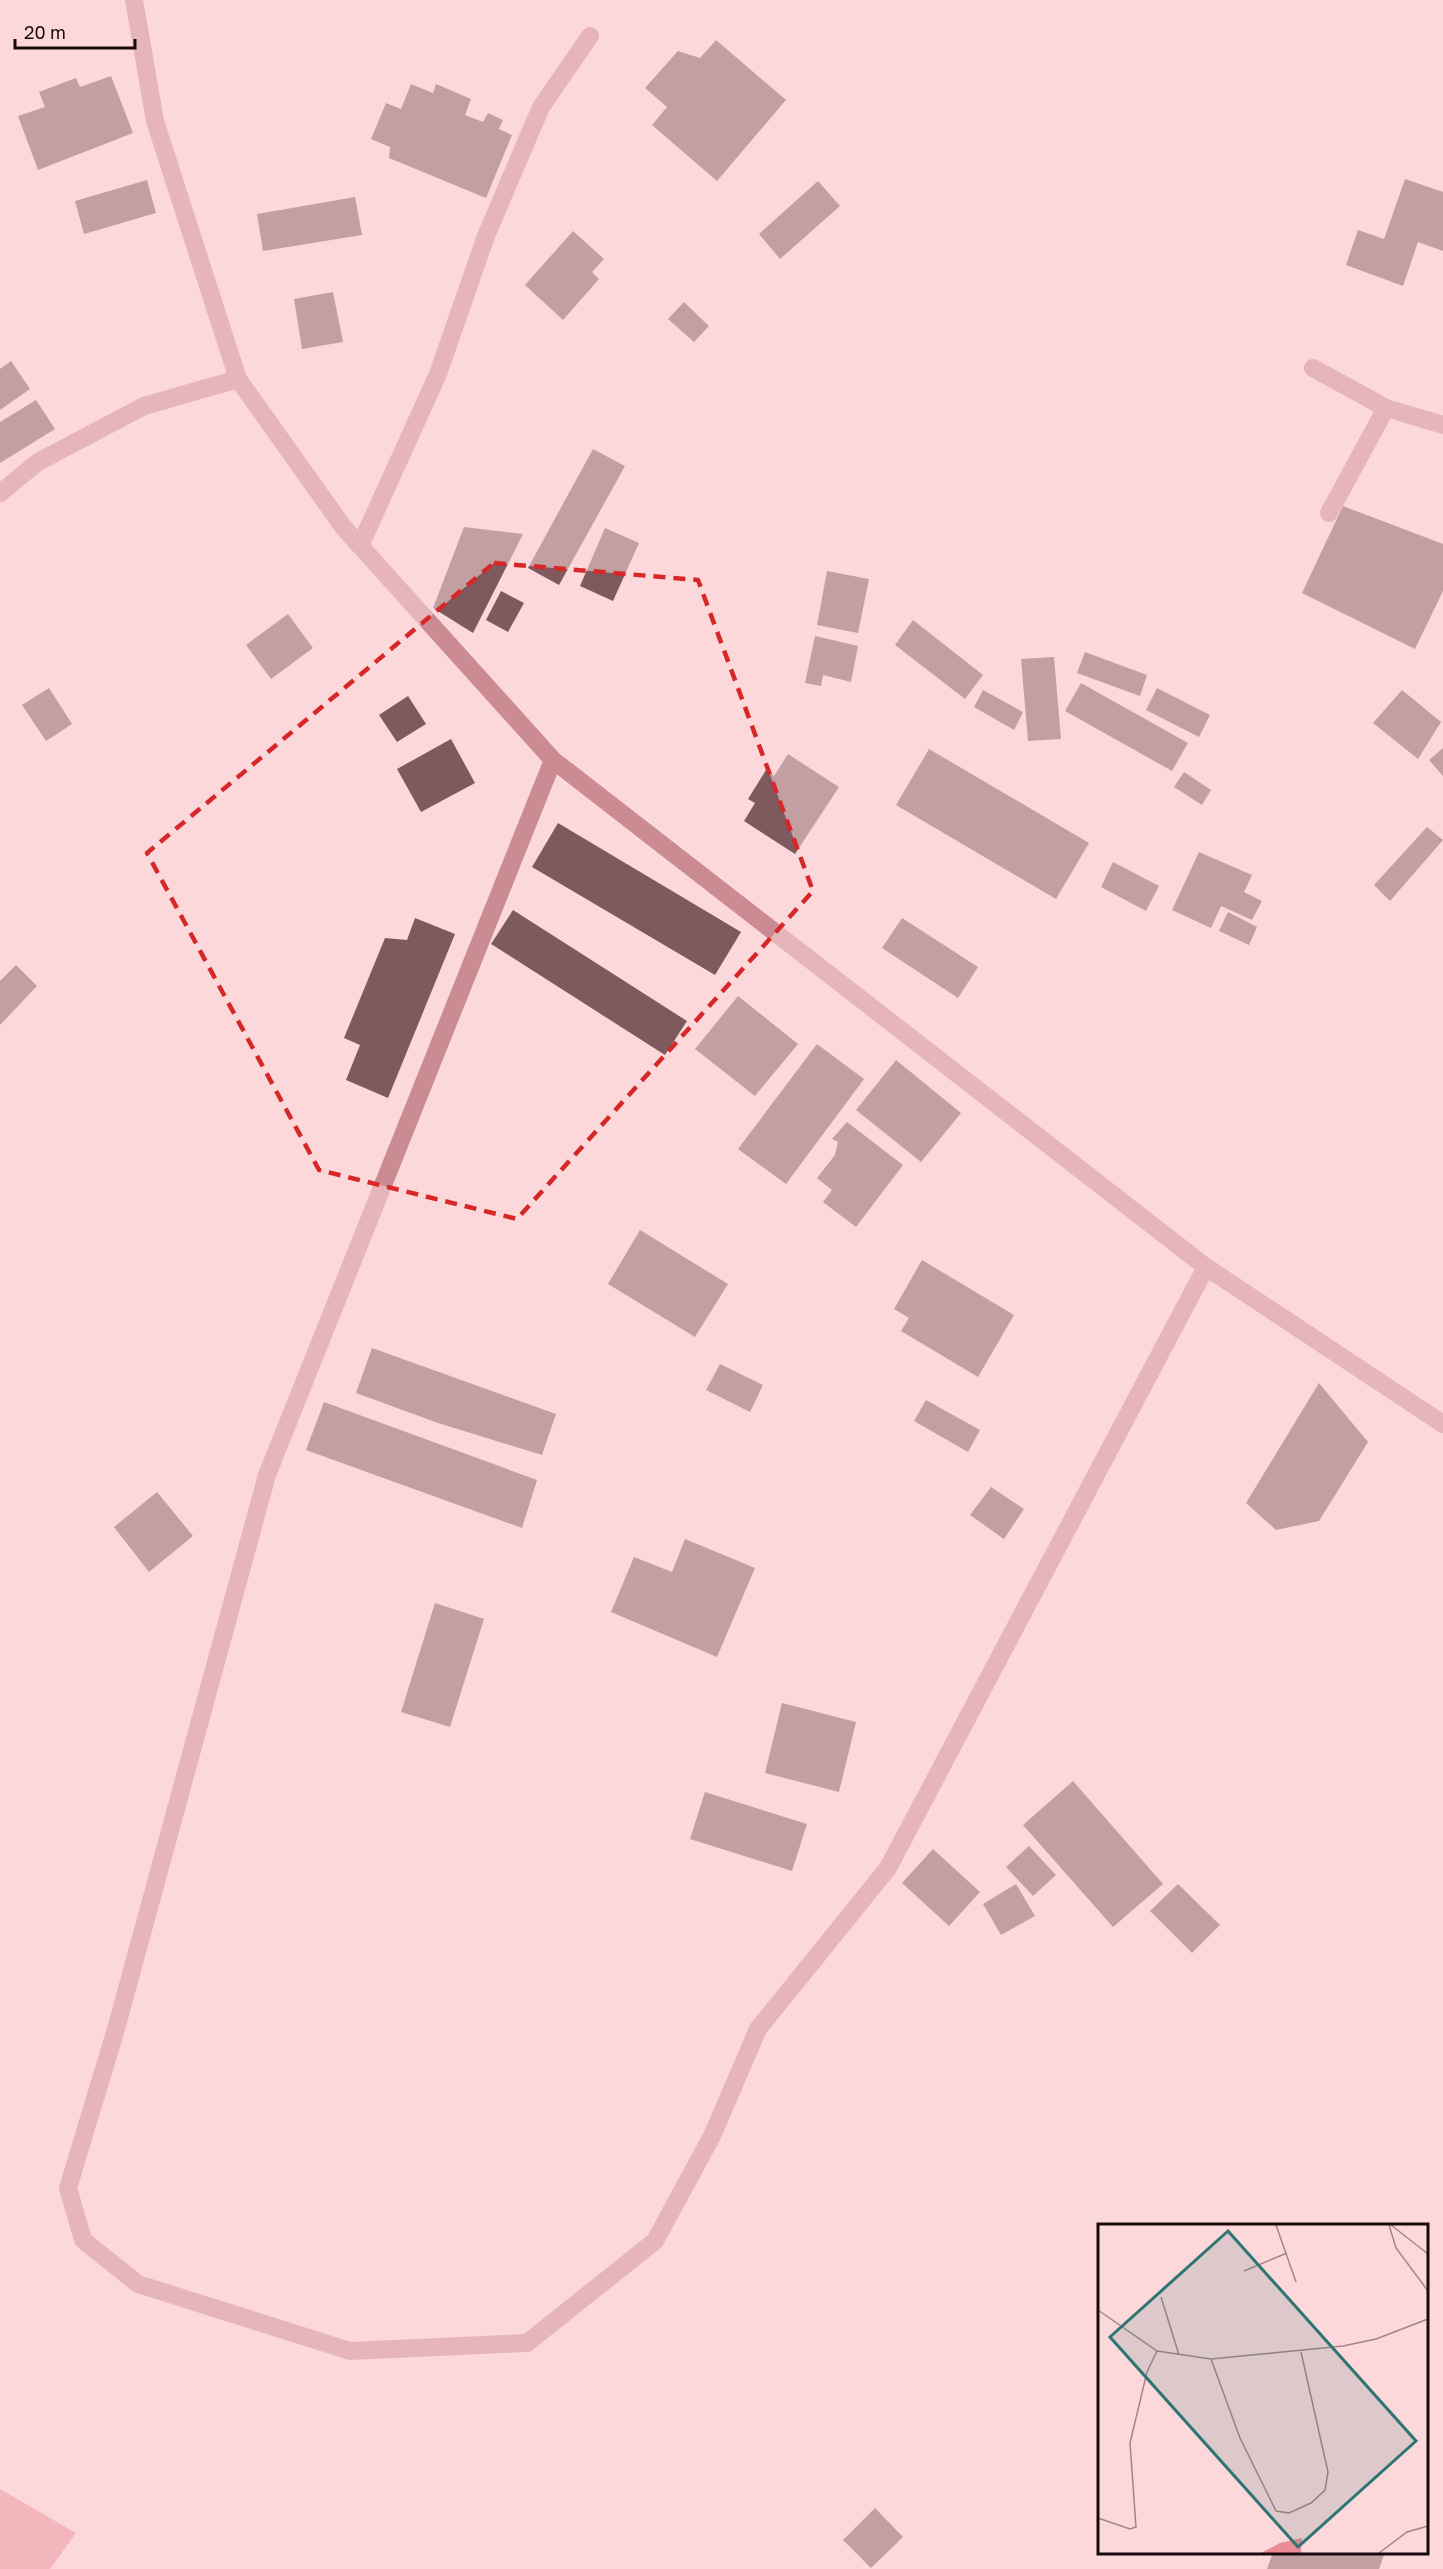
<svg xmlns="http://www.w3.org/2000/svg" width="1443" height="2569" font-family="'Golos Text',sans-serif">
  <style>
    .forest { fill: #e88c98 }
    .building { fill: #7e595d }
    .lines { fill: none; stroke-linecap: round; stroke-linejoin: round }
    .street { stroke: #ca8b92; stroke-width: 18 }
    .marked { fill: none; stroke: #d62828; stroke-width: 4.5; stroke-dasharray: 12 8; stroke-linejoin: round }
    .inset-road { fill: none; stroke: #a18688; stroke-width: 1.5 }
    .view { fill: #2c7573; fill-opacity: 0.15; stroke: #2c7573; stroke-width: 3 }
    .inset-edge { fill: none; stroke: #180a0c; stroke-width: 3 }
  </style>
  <rect width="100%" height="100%" fill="#fcd8db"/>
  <path class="forest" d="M0 2489 76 2533 50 2569H0Z"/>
  <path class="building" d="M716 40 786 100 717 181 652 125 667 107 645 88 678 51 700 58Z
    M111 76 133 133 38 170 18 116 45 107 39 92 76 78 80 87Z
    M411 84 433 93 436 84 471 99 465 115 483 122 488 113 503 120 499 129 512 135 486 198 389 158 390 147 371 139 386 103 401 109Z
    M1405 179 1443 192V251L1418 242 1403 286 1346 265 1358 230 1384 239Z
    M147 180 156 213 84 234 75 201Z
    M818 181 840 206 780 259 759 234Z
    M355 197 362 235 263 251 257 214Z
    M573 231 604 259 592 272 599 279 563 320 525 285Z
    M333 292 343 342 302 349 294 299Z
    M684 302 709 326 694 342 668 319Z
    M11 361 30 389 0 410V369Z
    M36 400 55 429 0 463V422Z
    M593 449 625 466 559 585 528 568Z
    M1343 506 1443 544V591L1415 649 1302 593Z
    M464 527 523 534 473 633 433 608Z
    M605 528 639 543 613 601 580 586Z
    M827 571 869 579 858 633 817 625Z
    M501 591 524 603 508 632 486 620Z
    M288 614 313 648 271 679 246 645Z
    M913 620 983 675 965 699 895 645Z
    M815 636 858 646 851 682 823 675 821 686 805 683Z
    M1085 652 1147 675 1140 696 1077 673Z
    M1054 657 1061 739 1028 741 1021 659Z
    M1081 683 1188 743 1172 771 1065 711Z
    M49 688 72 724 46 741 22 705Z
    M1157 688 1210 715 1199 737 1146 710Z
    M983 690 1023 712 1014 730 974 707Z
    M1402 690 1441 722 1418 759 1373 723Z
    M408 696 426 724 397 742 379 715Z
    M451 739 475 783 421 812 397 769Z
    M1443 748V776L1429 760Z
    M929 749 1089 843 1056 899 896 805Z
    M788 754 839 787 795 854 744 821 755 803 748 799 766 770 774 776Z
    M1184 772 1211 790 1202 805 1174 787Z
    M558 823 741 932 715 975 532 867Z
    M1427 827 1443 840 1390 901 1374 885Z
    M1199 852 1252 875 1244 892 1262 901 1252 920 1221 906 1211 928 1172 910Z
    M1113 862 1159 886 1146 911 1101 887Z
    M513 910 687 1021 665 1055 491 944Z
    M1228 912 1257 927 1249 945 1219 931Z
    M415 918 455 934 388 1098 346 1080 360 1045 344 1038 385 938 407 940Z
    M902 918 978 967 958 998 882 948Z
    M16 965 37 986 0 1025V981Z
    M738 996 798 1044 755 1096 695 1049Z
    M817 1044 864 1079 786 1184 738 1149Z
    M896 1060 961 1113 921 1162 856 1110Z
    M847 1122 903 1165 856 1227 823 1202 832 1190 817 1178 835 1155 838 1142 832 1139Z
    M640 1230 728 1284 695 1337 608 1284Z
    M922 1260 1014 1315 978 1377 901 1331 909 1318 894 1309Z
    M372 1348 556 1414 542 1455 438 1423 356 1393Z
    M720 1364 763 1385 750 1412 706 1390Z
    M1319 1383 1368 1442 1319 1521 1276 1530 1246 1503Z
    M926 1400 980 1430 968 1452 914 1421Z
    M324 1402 537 1480 522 1528 306 1450Z
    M991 1487 1024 1509 1004 1539 970 1515Z
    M157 1492 193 1536 149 1572 114 1527Z
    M685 1539 755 1568 717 1657 611 1612 634 1557 672 1572Z
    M435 1603 484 1619 450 1727 401 1712Z
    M782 1703 856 1722 839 1792 765 1773Z
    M1073 1781 1163 1884 1113 1927 1023 1825Z
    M705 1792 807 1824 792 1871 690 1839Z
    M1029 1846 1056 1875 1033 1896 1006 1867Z
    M933 1849 980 1892 949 1926 902 1883Z
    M1016 1884 1035 1916 1001 1935 983 1904Z
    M1178 1884 1220 1925 1192 1953 1150 1911Z
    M875 2508 903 2537 871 2568 843 2540Z
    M1273 2552H1385L1379 2569H1267Z"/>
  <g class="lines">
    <path class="street" d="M134 0 155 121 238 379 344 528 553 760 1206 1267 1443 1424
      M1313 368 1386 408 1443 425
      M0 493 38 462 144 406 238 379
      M1329 513 1386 408
      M360 546 438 374 486 236 541 107 590 36
      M553 760 267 1475 116 2029 68 2188 83 2240 138 2284 350 2351 527 2343 655 2241 712 2136 758 2029 888 1868 1206 1267"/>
  </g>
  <path d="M0 0H1443V2569H0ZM494 563 698 580 813 891 517 1219 319 1170 147 853Z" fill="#fcd8db" fill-opacity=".55" fill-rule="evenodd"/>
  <path class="marked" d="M494 563 698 580 813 891 517 1219 319 1170 147 853Z"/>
  <g transform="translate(1098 2224)">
    <rect width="330" height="330" fill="#fcd8db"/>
    <path d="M204 314 203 329H163L182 319Z" fill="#e88c98"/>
    <path class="inset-road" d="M178 1 198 58M291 1 298 24 330 67M293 1 330 30M146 47 189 29M63 73 81 131M0 86 59 127 113 135 245 122 278 115 330 95M113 135 142 214 178 287 191 289 213 279 227 266 230 248 203 128M0 294 32 305 38 303 32 219 49 148 59 127M281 329 309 308 330 302"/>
    <path class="view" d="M130 7 318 217 200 323 12 113Z"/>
    <rect width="330" height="330" class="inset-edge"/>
  </g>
  <path d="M15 39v9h120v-9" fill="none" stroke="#180a0c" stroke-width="3"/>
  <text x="24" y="39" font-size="18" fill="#180a0c" stroke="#fcd8db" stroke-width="4.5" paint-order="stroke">20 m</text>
</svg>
